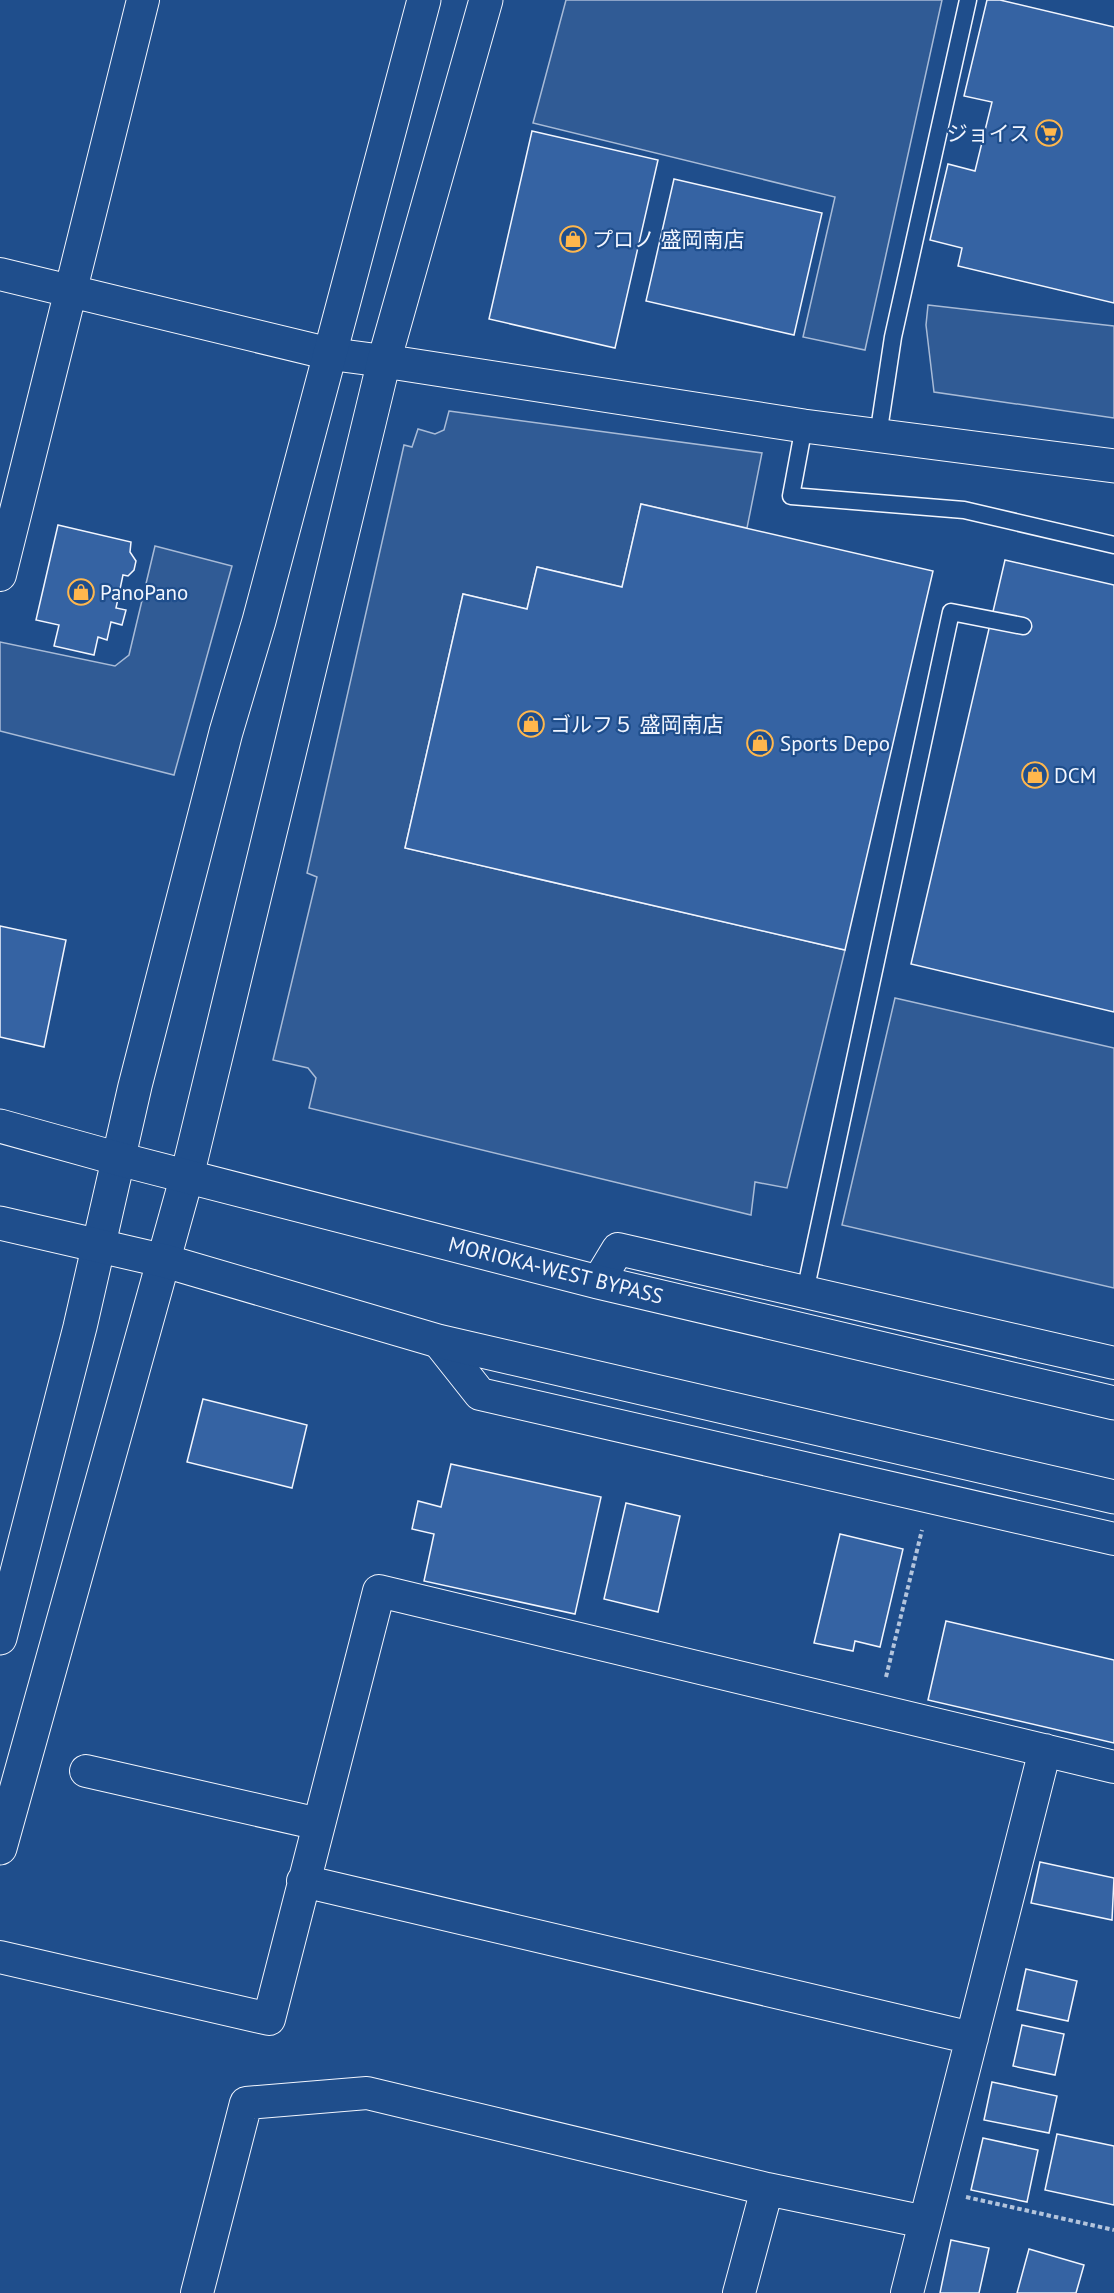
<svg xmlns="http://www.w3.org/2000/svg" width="1114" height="2293" font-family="'PT Sans','Noto Sans JP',sans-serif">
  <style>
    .parking { fill: #305b95; stroke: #a8bbd7; stroke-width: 1.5 }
    .building { fill: #3563a3; stroke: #f2f6ff; stroke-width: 1.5 }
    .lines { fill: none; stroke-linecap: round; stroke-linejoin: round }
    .service-casing { stroke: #f2f6ff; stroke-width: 19 }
    .minor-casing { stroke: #f2f6ff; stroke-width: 34 }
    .tertiary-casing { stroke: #f2f6ff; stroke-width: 35 }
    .trunk-casing { stroke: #f2f6ff; stroke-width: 35 }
    .path { stroke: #b3c4dc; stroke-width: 4; stroke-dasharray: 4.5 3; stroke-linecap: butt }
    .service { stroke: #1f4e8c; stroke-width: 16 }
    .minor { stroke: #1f4e8c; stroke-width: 32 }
    .tertiary { stroke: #1f4e8c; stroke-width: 33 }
    .trunk { stroke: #1f4e8c; stroke-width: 33 }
    .labels { text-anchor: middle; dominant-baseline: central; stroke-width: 4.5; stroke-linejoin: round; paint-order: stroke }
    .poi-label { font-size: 21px; fill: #f2f6ff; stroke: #1f4e8c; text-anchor: start }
    .street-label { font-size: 21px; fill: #f2f6ff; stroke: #1f4e8c }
  </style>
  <rect width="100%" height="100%" fill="#1f4e8c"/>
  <path class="parking" d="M566 0H942L865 350 803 337 835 197 533 123Z
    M928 305 1114 326V418L934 392 926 325Z
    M449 411 762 453 747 528 641 504 622 587 537 567 527 609 463 594 405 848 845 950 787 1188 755 1182 751 1215 309 1108 316 1078 308 1068 273 1060 317 877 307 873 404 445 412 447 418 429 435 434 444 430Z
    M155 546 232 566 174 775 0 731V642L115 666 129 655Z
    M895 998 1114 1048V1288L842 1225Z"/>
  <path class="building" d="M987 0H1000L1114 27V303L958 266 962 248 930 240 948 164 975 171 992 102 964 96Z
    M532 131 658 160 615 348 489 319Z
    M674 179 822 213 794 335 646 301Z
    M641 504 933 571 845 950 405 848 463 594 527 609 537 567 622 587Z
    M58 525 131 542 130 552 136 561 134 570 128 576 123 575 116 608 126 610 122 625 111 622 107 640 98 637 94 655 54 646 59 625 36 620Z
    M1005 560 1114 585V1012L911 964Z
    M0 926 66 940 44 1047 0 1037Z
    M203 1399 307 1425 292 1488 187 1462Z
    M451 1464 601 1497 575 1614 424 1581 434 1534 412 1529 418 1501 441 1507Z
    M626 1503 680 1516 658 1612 604 1599Z
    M840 1534 903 1549 880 1647 855 1641 853 1651 814 1643Z
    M946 1621 1114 1660V1743L928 1700Z
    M1040 1862 1114 1878 1112 1920 1031 1903Z
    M1026 1969 1077 1981 1068 2021 1017 2010Z
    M1022 2025 1064 2034 1055 2075 1013 2066Z
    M992 2082 1057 2096 1049 2133 984 2120Z
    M1057 2134 1114 2146V2205L1045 2190Z
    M983 2138 1038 2150 1027 2202 971 2190Z
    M951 2240 989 2248 979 2293H940Z
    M1029 2249 1084 2265 1076 2293H1017Z"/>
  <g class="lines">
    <g class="service-casing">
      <path id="service" d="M804 426 791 496 964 510 1114 545
        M878 436 893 337 968 0
        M805 1292 951 612 1023 626"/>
    </g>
    <g class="minor-casing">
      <path id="minor" d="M0 274 331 354 384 361
        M0 575 143 0
        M598 1282 618 1249 1114 1363
        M438 1341 480 1394 1114 1539
        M86 1771 319 1824
        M303 1881 972 2038
        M0 1957 269 2019 379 1591 1114 1767
        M197 2293 246 2103 367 2093 767 2189 925 2222
        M739 2293 767 2189
        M907 2293 1045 1750"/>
    </g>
    <g class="tertiary-casing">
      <path id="tertiary" d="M384 361 804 426 1114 466
        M0 1638 80 1327 135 1086 226 732 259 621 424 0
        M0 1848 187 1176 384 361 486 0"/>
    </g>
    <g class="trunk-casing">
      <path id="trunk" d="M0 1126 119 1159 598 1282 1114 1403
        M0 1223 165 1261 438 1341 1114 1497"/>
    </g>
    <path class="path" d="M886 1677 922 1530
      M966 2197 1114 2230"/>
    <use href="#service" class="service"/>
    <use href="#minor" class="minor"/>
    <use href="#tertiary" class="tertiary"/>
    <use href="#trunk" class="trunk"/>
  </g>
  <defs>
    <g id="supermarket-ring" transform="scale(1.35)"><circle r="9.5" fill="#1f4e8c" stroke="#ffb74d" stroke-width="1.5"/><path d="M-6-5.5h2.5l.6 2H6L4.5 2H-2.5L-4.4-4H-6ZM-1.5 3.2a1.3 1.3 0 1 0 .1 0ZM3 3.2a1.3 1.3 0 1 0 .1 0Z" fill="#ffb74d"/></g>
    <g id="shop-ring" transform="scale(1.35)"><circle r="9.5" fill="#1f4e8c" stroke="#ffb74d" stroke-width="1.5"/><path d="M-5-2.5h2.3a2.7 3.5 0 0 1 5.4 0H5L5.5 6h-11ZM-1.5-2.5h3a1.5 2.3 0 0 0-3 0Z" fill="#ffb74d"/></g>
  </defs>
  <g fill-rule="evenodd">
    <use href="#supermarket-ring" x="1049" y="133"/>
    <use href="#shop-ring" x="573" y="239"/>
    <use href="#shop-ring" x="81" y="592"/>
    <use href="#shop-ring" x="531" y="724"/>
    <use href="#shop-ring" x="760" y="743"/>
    <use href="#shop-ring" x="1035" y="775"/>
  </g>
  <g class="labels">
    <g class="poi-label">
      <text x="1030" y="133" text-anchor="end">ジョイス</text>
      <text x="592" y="239">プロノ 盛岡南店</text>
      <text x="100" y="592">PanoPano</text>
      <text x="550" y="724">ゴルフ５ 盛岡南店</text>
      <text x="780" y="743">Sports Depo</text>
      <text x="1054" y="775">DCM</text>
    </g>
    <g class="street-label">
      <text transform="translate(556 1270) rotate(14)">MORIOKA-WEST BYPASS</text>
    </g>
  </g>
</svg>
